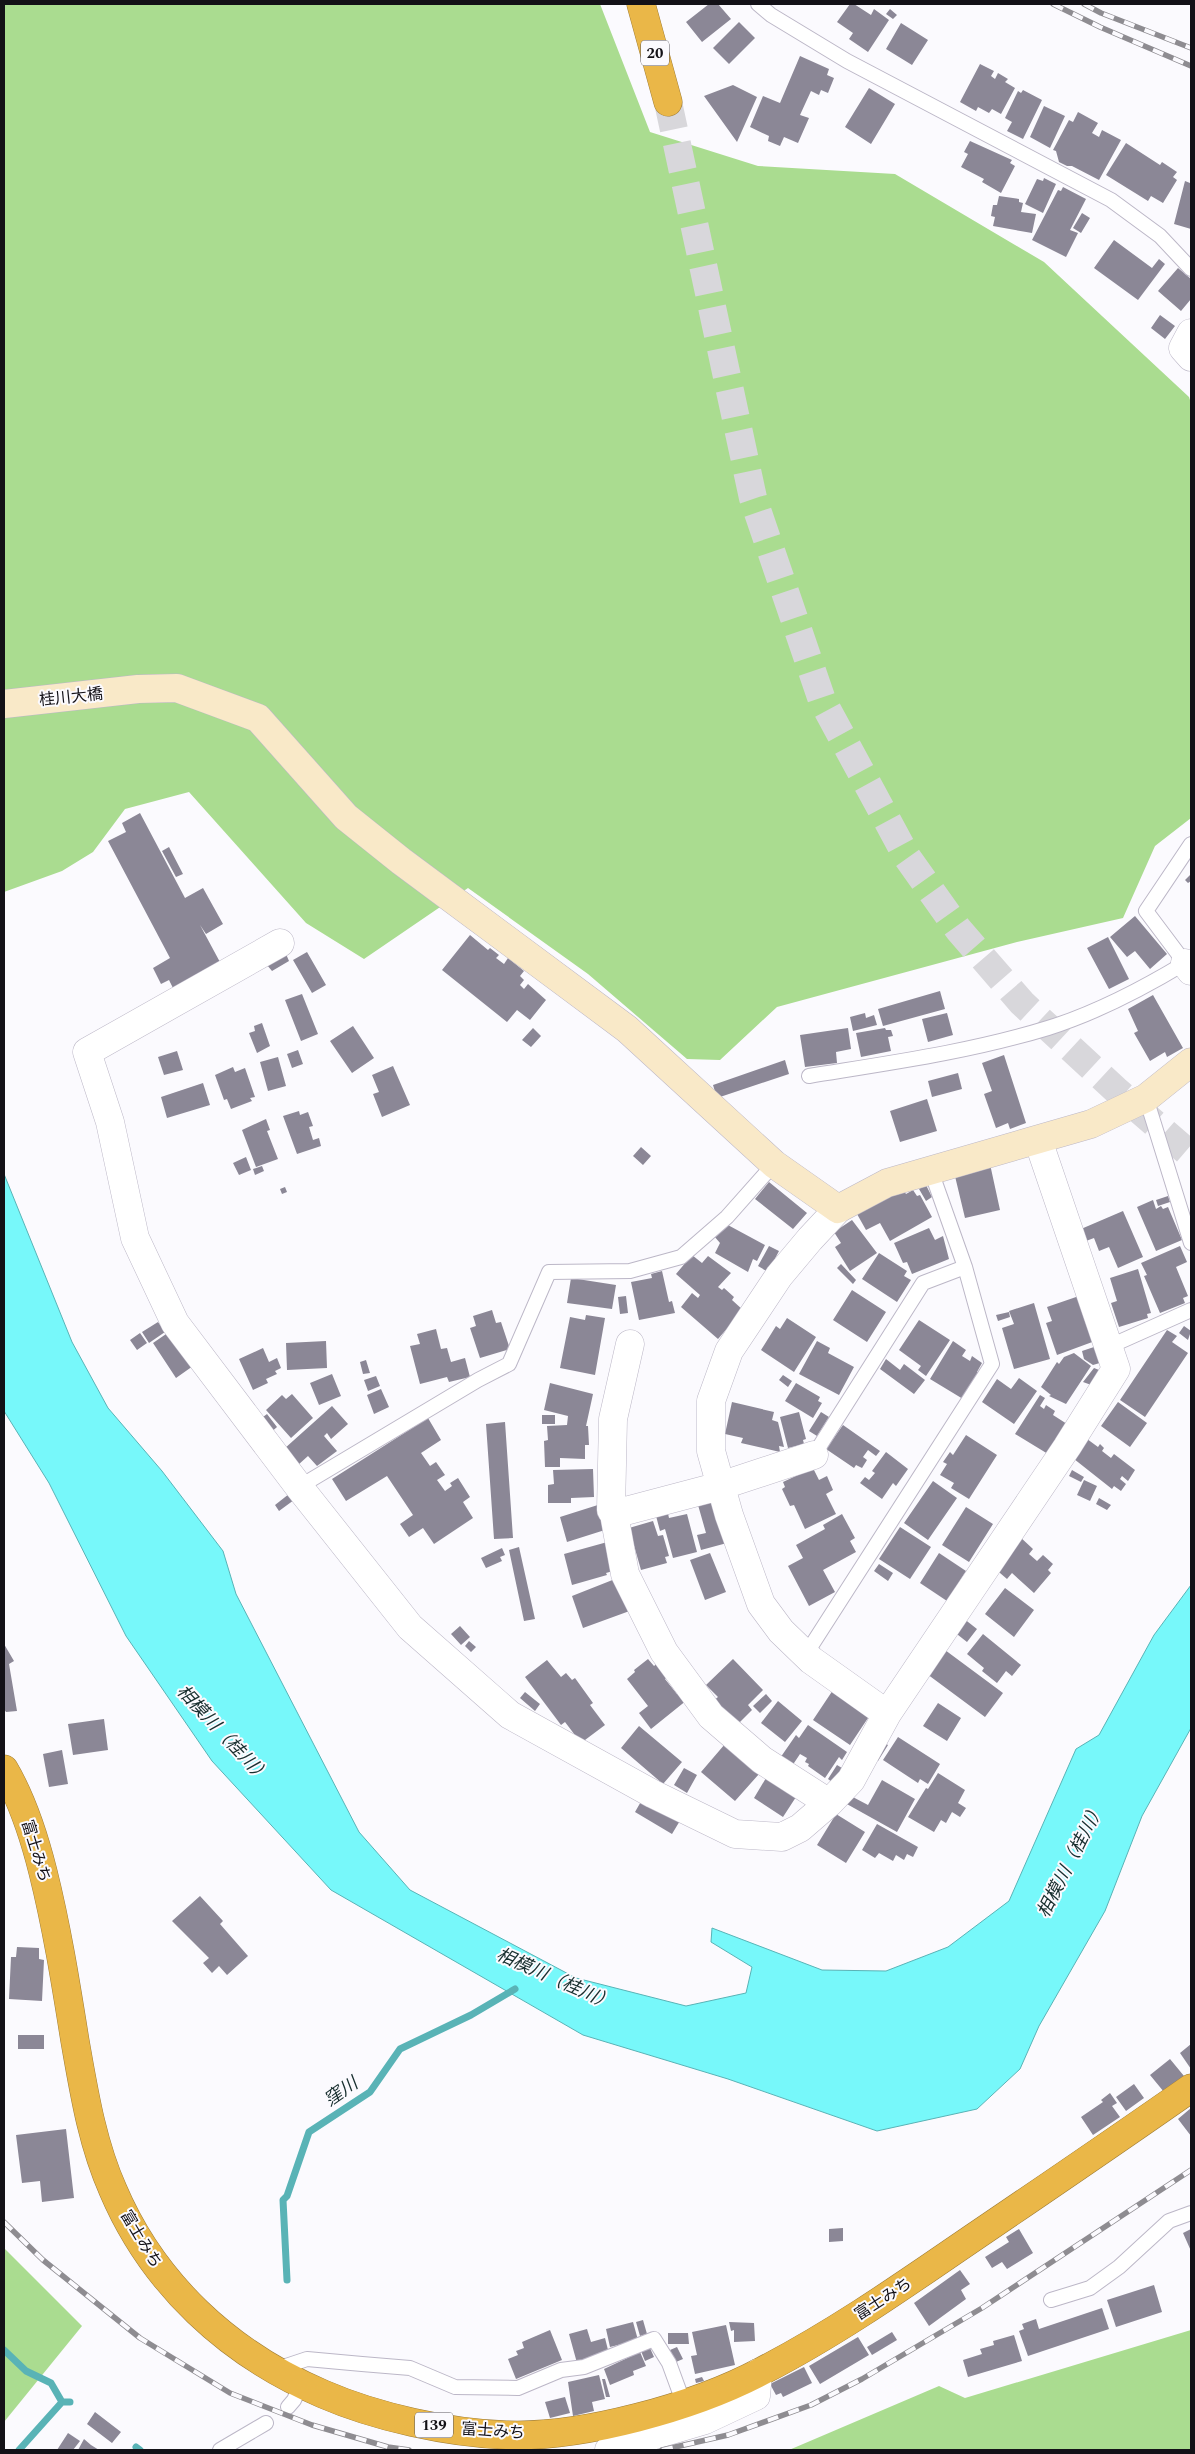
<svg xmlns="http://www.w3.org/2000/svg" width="1195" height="2454" font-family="Spectral,'Noto Sans JP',serif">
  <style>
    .forest { fill: #aadc90 }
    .water { fill: #77f8fa; stroke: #59b3b6 }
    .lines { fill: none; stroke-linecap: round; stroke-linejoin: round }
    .stream { stroke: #59b3b6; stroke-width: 7 }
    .building { fill: #8b8796 }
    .highway-tunnel { stroke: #d8d7db; stroke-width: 28; stroke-dasharray: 28 14; stroke-linecap: butt }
    .lane-casing { stroke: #bcb7c7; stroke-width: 16 }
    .street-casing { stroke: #bcb7c7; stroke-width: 29 }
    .secondary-casing { stroke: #bcb7c7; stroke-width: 29 }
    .highway-casing { stroke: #9f7d37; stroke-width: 29 }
    .lane { stroke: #fff; stroke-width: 14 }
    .street { stroke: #fff; stroke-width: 28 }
    .secondary { stroke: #f9e9c8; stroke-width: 28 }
    .highway { stroke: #eab748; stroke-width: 28 }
    .rail-casing { stroke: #8e8c91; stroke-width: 5.5 }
    .rail { stroke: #fbfafe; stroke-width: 4; stroke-dasharray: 11; stroke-linecap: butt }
    .labels { text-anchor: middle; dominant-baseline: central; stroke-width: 4; stroke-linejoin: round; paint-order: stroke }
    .shield { fill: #fbfafe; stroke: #59575c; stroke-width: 1 }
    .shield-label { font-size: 15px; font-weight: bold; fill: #131117 }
    .street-label { font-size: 16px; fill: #131117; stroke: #fbfafe }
    .water-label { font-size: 18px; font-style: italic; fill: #172e2e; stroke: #fbfafe }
  </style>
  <rect width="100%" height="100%" fill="#fbfafe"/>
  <path class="forest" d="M4 4H600L650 132 758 166 895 174 1044 262 1189 397 1191 403V818L1155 846 1123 918 1017 942 777 1007 720 1060 687 1059 588 974 468 888 364 959 306 923 189 792 125 809 93 852 62 871 4 892Z
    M4 2248 82 2326 4 2422Z
    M1191 2330V2450H789L939 2386 965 2398Z"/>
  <path class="water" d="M4 1174 72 1342 108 1408 162 1471 223 1551 236 1594 359 1832 410 1890 576 1978 686 2006 746 1993 752 1967 711 1942 712 1928 822 1970 886 1971 948 1947 1009 1901 1076 1749 1099 1735 1154 1635 1191 1585V1728L1142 1816 1105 1911 1039 2026 1020 2069 977 2109 877 2131 728 2079 583 2035 331 1890 212 1761 126 1636 49 1483 4 1411Z"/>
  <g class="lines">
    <path class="stream" d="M287 2280 283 2200 287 2196 309 2132 370 2092 400 2049 471 2015 515 1989
      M4 2350 26 2371 51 2383 62 2402
      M62 2402H70
      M136 2447 140 2450
      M19 2450 62 2402"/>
  </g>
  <path class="building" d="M709 4H718L731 19 702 42 686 22Z
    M850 4H854L871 15 874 9 889 20 868 52 849 39 853 33 837 22Z
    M890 9 897 15 893 19 886 14Z
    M739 22 755 38 729 64 713 48Z
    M901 23 928 40 912 65 886 49Z
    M800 56 829 69 827 75 834 78 828 93 821 90 819 95 811 91 800 115 809 118 798 143 784 137 780 146 768 141 769 136 750 127 763 96 780 103Z
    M980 64 994 71 991 76 995 79 998 73 1008 79 1005 82 1015 88 1001 114 992 109 989 113 978 107 976 111 960 102Z
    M733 85 757 97 737 142 704 96Z
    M869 88 895 104 871 144 845 127Z
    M1023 90 1042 100 1023 139 1007 131 1012 122 1005 118 1018 91 1021 93Z
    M1044 106 1065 116 1050 148 1030 137Z
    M1078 112 1098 123 1092 133 1099 137 1102 130 1121 140 1099 180 1072 166H1067L1059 162 1056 151 1053 150 1069 120 1073 122Z
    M970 141 1012 160 1010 163 1015 166 1001 193 982 182 984 179 961 167 968 154 964 152Z
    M1126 143 1160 165 1162 162 1177 172 1173 177 1177 180 1163 203 1151 196 1148 201 1106 175Z
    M1044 178 1056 184 1043 213 1025 204 1037 179 1043 181Z
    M1191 179V229L1174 224 1185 181 1190 183Z
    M1063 187 1086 199 1070 230 1078 233 1066 257 1032 240 1058 190 1061 191Z
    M999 196 1019 199V202L1023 203 1021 212 1036 214 1032 233 993 226 995 217 991 216 993 205H997Z
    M1082 213 1090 218 1081 233 1073 228Z
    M1114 240 1152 268 1159 259 1165 264 1138 300 1094 268Z
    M1178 268 1191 279V299L1181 311 1158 291Z
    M1160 315 1175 326 1165 339 1151 328Z
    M140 813 185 898 203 888 223 924 206 934 200 925 221 964 174 990 169 980 161 984 153 968 170 958 108 841 126 832 122 823Z
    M169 847 183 874 176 877 162 851Z
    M1191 874V881L1188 883 1185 880Z
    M1135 916 1167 954 1150 969 1135 951 1127 957 1110 937Z
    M470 935 488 950 490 948 499 955 496 958 504 964 508 958 524 971 520 976 524 980 520 985 524 989 528 984 546 1000 530 1020 517 1010 507 1022 442 970Z
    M1108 937 1129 979 1109 989 1087 948Z
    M307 952 326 985 312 993 293 960Z
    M286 954 289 961 272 971 267 965Z
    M940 991 945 1009 883 1026 878 1009Z
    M302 994 318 1034 301 1041 285 1000Z
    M1153 995 1183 1048 1167 1057 1165 1052 1150 1061 1134 1033 1138 1031 1128 1009Z
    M865 1013 866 1018 874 1015 877 1025 853 1031 850 1017Z
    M947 1013 953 1035 928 1042 922 1019Z
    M262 1023 270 1046 257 1053 249 1033 255 1031 254 1026Z
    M353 1026 374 1058 352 1073 330 1041Z
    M533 1028 541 1036 531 1047 522 1040Z
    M848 1028 851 1049 836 1052 837 1063 805 1067 800 1035Z
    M885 1028 886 1030H891L893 1036 888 1037 891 1051 861 1057 856 1033Z
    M298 1050 303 1064 292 1068 287 1054Z
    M177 1051 183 1070 164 1075 158 1057Z
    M1004 1055 1026 1123 1010 1129 1008 1123 996 1128 984 1094 992 1091 982 1063Z
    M278 1057 286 1086 268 1091 260 1062Z
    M785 1060 789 1074 717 1098 713 1085Z
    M393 1066 410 1105 382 1117 373 1094 379 1092 372 1075Z
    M233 1067 235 1072 245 1068 255 1097 250 1098 252 1101 231 1109 227 1099 224 1100 215 1075Z
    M958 1073 962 1089 932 1097 928 1081Z
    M203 1083 210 1105 167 1118 161 1097Z
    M927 1099 937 1131 900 1142 890 1111Z
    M299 1111 300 1115 308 1112 313 1126 309 1127 313 1140 319 1138 321 1146 297 1154 283 1116Z
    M266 1119 270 1130 267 1131 278 1159 256 1167 242 1130Z
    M641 1147 651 1156 643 1165 633 1156Z
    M246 1157 251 1170 239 1175 233 1163Z
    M990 1164 1000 1210 965 1218 954 1172Z
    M262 1166 264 1171 255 1175 253 1169Z
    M769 1182 807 1213 793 1229 755 1199Z
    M926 1185 932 1197 926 1201 919 1189Z
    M285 1187 287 1192 282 1194 280 1189Z
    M913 1190 917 1196 920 1195 932 1217 890 1241 880 1223 866 1230 857 1214 897 1191 899 1194 904 1191 906 1194Z
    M1168 1196 1170 1202 1158 1206 1156 1200Z
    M1153 1200 1156 1209 1161 1206 1163 1209 1168 1207 1182 1240 1156 1251 1137 1207Z
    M1123 1211 1143 1257 1118 1268 1109 1247 1099 1251 1094 1238 1086 1241 1081 1229Z
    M852 1220 877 1253 850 1271 835 1247 841 1243 834 1232Z
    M726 1224 765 1245 757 1261 753 1259 748 1272 715 1253 720 1243 714 1236Z
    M929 1228 935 1240 943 1236 949 1259 912 1274 907 1262 903 1263 894 1243Z
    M769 1246 779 1251 768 1272 758 1266Z
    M1180 1246 1187 1262 1176 1267 1188 1296 1183 1298 1185 1303 1160 1313 1144 1276 1147 1275 1141 1263Z
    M879 1253 907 1271 904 1276 911 1280 897 1302 862 1279Z
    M692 1255 702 1263 708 1256 731 1273 718 1287 722 1290 724 1288 734 1297 732 1300 743 1310 718 1339 681 1307 692 1293 698 1298 700 1295 676 1274Z
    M841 1264 856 1280 853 1284 837 1268Z
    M1138 1269 1151 1313 1147 1314 1148 1318 1119 1327 1111 1303 1117 1301 1110 1278Z
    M662 1271 669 1302 672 1301 675 1313 639 1320 631 1282 652 1278 651 1274Z
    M571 1278 616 1285 612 1309 567 1303Z
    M852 1290 886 1312 867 1342 833 1320Z
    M626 1296 628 1313 620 1314 618 1297Z
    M1079 1296 1095 1341 1057 1355 1046 1323 1052 1321 1047 1307Z
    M1034 1303 1050 1359 1014 1369 1002 1328 1014 1324 1009 1311Z
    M492 1310 496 1323 501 1322 510 1349 480 1358 470 1328 476 1326 473 1316Z
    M1009 1312 1010 1317 998 1321 996 1315Z
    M586 1315 605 1318 595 1375 560 1368 570 1317 585 1320Z
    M787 1318 816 1337 794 1372 761 1350 776 1326 780 1329Z
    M919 1320 950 1340 926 1376 918 1370 921 1366 899 1350Z
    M158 1322 165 1332 149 1343 142 1332Z
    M1184 1326 1191 1331 1188 1340 1179 1333Z
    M436 1329 441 1349 447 1348 451 1362 465 1358 470 1377 449 1382 447 1377 420 1384 410 1346 420 1344 417 1334Z
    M1167 1330 1177 1336 1172 1342 1188 1353 1145 1417 1120 1400Z
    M169 1332 193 1366 176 1378 153 1343Z
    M140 1333 147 1343 137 1350 130 1340Z
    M326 1341 327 1368 287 1370 286 1343Z
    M817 1341 830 1348 828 1353 854 1367 839 1395 799 1374Z
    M953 1341 966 1350 962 1356 970 1361 972 1356 982 1363 977 1372 979 1373 963 1399 930 1379Z
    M1097 1346 1103 1362 1093 1365 1084 1359 1082 1351Z
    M263 1348 269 1362 277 1358 281 1368 275 1371 277 1374 266 1379 268 1383 253 1390 239 1359Z
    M1074 1353 1091 1366 1066 1404 1049 1396 1051 1395 1041 1387 1057 1362 1059 1364 1064 1357Z
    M886 1359 900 1370 904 1364 925 1380 914 1394 880 1369Z
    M366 1360 370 1373 363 1374 360 1362Z
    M1094 1368 1099 1370 1094 1386 1083 1382Z
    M332 1374 341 1396 319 1405 310 1383Z
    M783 1375 792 1381 788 1387 779 1380Z
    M376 1376 380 1386 368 1391 364 1380Z
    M1019 1378 1037 1391 1014 1424 982 1402 997 1379 1011 1389Z
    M550 1383 593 1394 586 1426H588L589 1445H585V1459L560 1458V1467H545L544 1441 548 1440 547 1426 567 1425 568 1416 544 1410Z
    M796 1383 820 1397 818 1401 822 1403 813 1418 785 1401Z
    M381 1389 389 1407 374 1414 367 1395Z
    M292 1394 313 1418 291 1438 266 1410 282 1395 286 1399Z
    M1040 1395 1045 1398 1040 1406 1044 1409 1046 1405 1055 1411 1053 1415 1067 1424 1048 1454 1015 1434Z
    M732 1402 774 1412 772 1420 778 1422 784 1447 779 1446 780 1452 741 1443 743 1438 725 1434Z
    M1118 1402 1147 1423 1130 1447 1101 1426Z
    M332 1406 348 1424 331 1439 327 1433 324 1436 337 1451 317 1466 308 1456 298 1465 284 1449Z
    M799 1412 806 1439 803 1440 804 1444 788 1448 780 1417Z
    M821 1412 829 1417 817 1436 809 1431Z
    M267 1414 277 1427 269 1434 259 1420Z
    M542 1415H555V1424H542Z
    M428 1418 441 1440 421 1453 430 1466 436 1462 445 1475 437 1480 445 1491 452 1486 450 1483 458 1478 470 1497 463 1502 473 1518 434 1544 423 1528 409 1537 400 1524 413 1515 387 1476 346 1501 332 1479Z
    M505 1422 513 1538 494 1539 486 1424Z
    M843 1425 880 1451 876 1456 868 1450 863 1457 867 1460 862 1468 856 1465 854 1468 826 1449Z
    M966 1435 997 1455 969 1499 951 1488 954 1483 940 1475 947 1464 943 1462 950 1452 953 1455Z
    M1083 1436 1098 1447 1100 1444 1104 1448 1102 1451 1111 1458 1114 1454 1135 1470 1128 1481 1122 1476 1120 1479 1126 1484 1121 1491 1114 1486 1112 1489 1069 1455Z
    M886 1452 908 1469 896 1486 893 1483 882 1499 860 1483 865 1477 869 1480 875 1473 872 1471Z
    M813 1468 819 1480 827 1476 833 1490 826 1494 836 1514 805 1529 794 1505 790 1506 782 1489 785 1487 783 1482Z
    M593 1469 594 1497 571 1498V1503H548V1485L554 1484 553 1470Z
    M1072 1470 1084 1477 1081 1482 1069 1476Z
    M1084 1480 1097 1486 1090 1501 1077 1495Z
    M933 1481 957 1498 928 1540 904 1523Z
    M289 1494 294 1500 279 1511 275 1505Z
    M1099 1498 1111 1505 1107 1510 1096 1504Z
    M715 1500 727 1543 701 1550 697 1535 706 1533 698 1505Z
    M601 1504 608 1529 567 1542 560 1517Z
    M966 1507 993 1524 969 1562 942 1545Z
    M667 1509 669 1518 687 1514 697 1552 673 1558 665 1529 660 1531 655 1512Z
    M842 1514 855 1538 850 1541 856 1552 823 1570 835 1592 809 1606 788 1566 803 1558 796 1545 825 1529 823 1525Z
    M653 1521 658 1536 663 1535 669 1556 665 1557 667 1563 641 1570 629 1528Z
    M900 1527 931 1547 910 1579 879 1559Z
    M1019 1536 1033 1549 1029 1554 1037 1561 1043 1555 1053 1564 1048 1570 1051 1573 1034 1593 1012 1573 1007 1579 993 1567Z
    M611 1541 613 1571 606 1573 607 1575 572 1585 564 1554Z
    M519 1547 535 1619 524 1621 509 1550Z
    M502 1548 505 1555 500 1557 502 1561 486 1568 481 1558Z
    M710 1553 726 1592 705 1600 690 1560Z
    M939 1553 966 1571 947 1601 920 1583Z
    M879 1564 893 1573 888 1581 874 1571Z
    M615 1579 635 1609 583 1628 572 1596Z
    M1005 1588 1034 1610 1014 1637 985 1614Z
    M963 1618 977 1629 967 1642 953 1631Z
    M460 1626 470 1637 461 1645 451 1634Z
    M983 1634 1021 1665 1012 1676 1006 1671 997 1683 982 1671 984 1668 967 1654Z
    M469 1641 476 1647 471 1652 465 1646Z
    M4 1644 14 1661 9 1664 17 1711 6 1712 4 1709Z
    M945 1650 1003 1693 985 1717 927 1674Z
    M648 1659 654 1666 661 1660 672 1673 665 1679 677 1694 680 1692 687 1700 651 1729 639 1713 648 1706 627 1679 635 1672 634 1670Z
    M733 1659 763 1690 748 1705 752 1710 736 1726 713 1701 718 1697 706 1685Z
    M547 1660 561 1677 566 1673 572 1680 575 1678 593 1703 590 1705 605 1725 581 1743 565 1722 561 1725 525 1677Z
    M833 1690 870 1715 850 1745 813 1720Z
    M525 1692 540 1704 535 1711 520 1698Z
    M766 1694 772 1701 760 1713 753 1706Z
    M778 1701 802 1721 785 1742 761 1723Z
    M938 1703 961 1718 947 1741 923 1726Z
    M104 1719 108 1750 73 1755 68 1724Z
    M808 1725 847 1752 842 1760 839 1757 825 1778 808 1766 809 1764 805 1762 807 1758 800 1754 790 1769 778 1761 796 1735 799 1738Z
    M639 1726 682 1762 663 1784 621 1748Z
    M898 1737 940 1764 928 1784 920 1779 918 1783 883 1760Z
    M881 1741 888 1745 878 1761 871 1757Z
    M725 1744 759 1774 735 1801 701 1772Z
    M62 1750 68 1784 49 1787 43 1754Z
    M837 1765 842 1768 832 1782 828 1779Z
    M684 1768 697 1775 687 1793 674 1785Z
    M938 1773 965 1790 958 1803 966 1808 960 1817 952 1812 946 1823 941 1820 934 1832 908 1817 926 1788 928 1789Z
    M766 1778 796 1797 783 1817 754 1798Z
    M882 1780 915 1799 897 1832 845 1803 849 1795 868 1805Z
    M643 1798 681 1819 672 1834 635 1812Z
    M836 1814 865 1832 846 1863 817 1845Z
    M877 1824 918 1847 913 1857 907 1854 904 1860 896 1855 893 1861 879 1853 875 1858 862 1850Z
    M200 1896 223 1921 220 1924 248 1956 227 1975 219 1966 212 1973 203 1963 209 1958 172 1921Z
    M17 1947 39 1948V1959L44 1960 42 2001 9 1999 11 1957H16Z
    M18 2035H44V2049H18Z
    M1191 2044V2069L1180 2053Z
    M1170 2059 1184 2076 1164 2092 1150 2075Z
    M1134 2084 1144 2098 1126 2111 1116 2097Z
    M1110 2093 1117 2103 1112 2106 1120 2117 1093 2135 1081 2117 1103 2102 1101 2100Z
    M1191 2108V2136L1178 2119Z
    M66 2129 74 2198 42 2202 40 2181 22 2183 16 2135Z
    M843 2228V2241L829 2242V2229Z
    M1019 2229 1033 2253 1007 2269 1002 2262 992 2268 985 2257 1009 2242 1006 2237Z
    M1191 2229V2251L1183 2233Z
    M960 2270 970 2284 961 2290 966 2299 929 2326 914 2303Z
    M1154 2285 1162 2312 1116 2327 1107 2300Z
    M1102 2308 1109 2329 1028 2356 1019 2331 1024 2329 1022 2324 1036 2319 1039 2329Z
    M643 2320 647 2334 640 2336 636 2322Z
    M633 2322 638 2340 610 2347 606 2329Z
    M729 2322 754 2323 755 2341 734 2342V2330L731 2331Z
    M726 2325 735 2365 695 2374 691 2356 697 2355 692 2332Z
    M587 2329 591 2342 605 2338 609 2354 577 2363 569 2334Z
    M550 2330 562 2360 516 2379 508 2359 518 2355 516 2351 524 2348 522 2342Z
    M892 2332 897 2340 872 2355 867 2347Z
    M668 2333H688L689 2344H668Z
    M1014 2335 1022 2361 968 2377 963 2360 982 2354 980 2349 994 2345 993 2341Z
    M858 2337 869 2355 820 2384 809 2366Z
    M677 2347 683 2359 676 2362 670 2350Z
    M650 2348 654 2357 645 2361 641 2351Z
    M640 2352 646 2366 633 2371 634 2375 610 2385 604 2369Z
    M804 2367 812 2383 783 2397 781 2393 776 2395 770 2384Z
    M599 2375 605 2399 592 2402 594 2411 573 2416 568 2382Z
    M702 2377 704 2381 696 2383 695 2379Z
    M602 2379H605L610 2397H606Z
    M565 2397 570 2413 550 2418 545 2402Z
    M95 2412 121 2432 112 2443 87 2424Z
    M68 2433 80 2441 73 2450H57Z
    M84 2439 91 2445 99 2450H78Z"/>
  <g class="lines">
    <path class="highway-tunnel" d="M668 102 753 498 822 700 907 857 958 929 1022 1003 1116 1090 1191 1155"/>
    <g class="lane-casing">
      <path id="lane" d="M758 4 771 15 847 61 1111 200 1160 236 1191 269
        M809 1076C889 1063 970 1052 1048 1028 1096 1013 1142 989 1185 963L1146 911 1191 844
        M1146 1098 1191 1243
        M1108 1347 1191 1310
        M814 1455 923 1283 965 1267
        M299 1487 478 1380 509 1364 549 1272 630 1271 681 1257 727 1217 774 1164
        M806 1654 992 1364 965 1267 931 1171
        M1051 2300 1090 2288 1119 2267 1169 2221 1191 2213
        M282 2374 286 2366 307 2359 362 2364 410 2368 455 2387 518 2388 561 2370 584 2367 654 2339 669 2363 684 2404
        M288 2407 294 2400 301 2384
        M220 2450 266 2423"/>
    </g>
    <g class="street-casing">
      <path id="street" d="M1191 333 1183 348 1191 357
        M280 943 87 1052 110 1122 135 1238 175 1323 299 1487 410 1627 510 1715 653 1794 735 1834 782 1837 800 1828 829 1803 851 1780 887 1714 1067 1447 1116 1369 1038 1140
        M1185 963 1191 971
        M838 1209 810 1239 779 1276 729 1351 711 1401V1451L729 1515 761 1604 781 1631 811 1660 887 1714
        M630 1344 613 1419 611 1510 614 1514 625 1574 664 1652 711 1716 762 1760 829 1803
        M614 1514 720 1486 814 1455
        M609 2450 614 2447 705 2420 756 2396 758 2373"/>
    </g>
    <g class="secondary-casing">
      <path id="secondary" d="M4 704 138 689 177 688 258 718 346 817 401 861 627 1029 774 1164 838 1209 887 1183 1091 1124 1146 1098 1191 1062"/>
    </g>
    <g class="highway-casing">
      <path id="highway" d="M641 4 668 102
        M4 1769C23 1801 34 1836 43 1872 57 1928 66 1985 75 2041 84 2092 92 2143 113 2190 153 2284 229 2354 323 2394 376 2417 448 2433 506 2435 582 2438 694 2407 762 2371 830 2336 894 2292 958 2248 1036 2195 1114 2142 1191 2088"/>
    </g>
    <use href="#lane" class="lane"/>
    <use href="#street" class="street"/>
    <use href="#secondary" class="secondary"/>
    <use href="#highway" class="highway"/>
    <g class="rail-casing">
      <path id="rail" d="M1053 4 1100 27 1191 66
        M1084 4 1101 13 1191 48
        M4 2222 43 2260 140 2338 230 2393 312 2425 388 2447 409 2450
        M662 2450 728 2435 811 2405 862 2379 982 2308 1191 2170"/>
    </g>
    <use href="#rail" class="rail"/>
  </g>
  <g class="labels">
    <g class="shield">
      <rect x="641" y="40.5" width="28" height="25" rx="4"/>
      <rect x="415" y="2412.5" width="38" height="25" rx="4"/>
    </g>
    <g class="shield-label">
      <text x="655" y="53">20</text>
      <text x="434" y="2425">139</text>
    </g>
    <g class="street-label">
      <text transform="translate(71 697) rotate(-6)">桂川大橋</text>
      <text transform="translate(36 1851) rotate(73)">富士みち</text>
      <text transform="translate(141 2239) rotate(59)">富士みち</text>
      <text transform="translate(883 2299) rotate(-33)">富士みち</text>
      <text transform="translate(493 2431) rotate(4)">富士みち</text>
    </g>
    <g class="water-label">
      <text transform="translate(223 1734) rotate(47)">相模川（桂川）</text>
      <text transform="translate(1071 1860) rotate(-63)">相模川（桂川）</text>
      <text transform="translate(555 1979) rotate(24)">相模川（桂川）</text>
      <text transform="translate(341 2092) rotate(-35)">窪川</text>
    </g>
  </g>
  <rect width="1195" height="2454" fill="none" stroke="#131117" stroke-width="10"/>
</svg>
